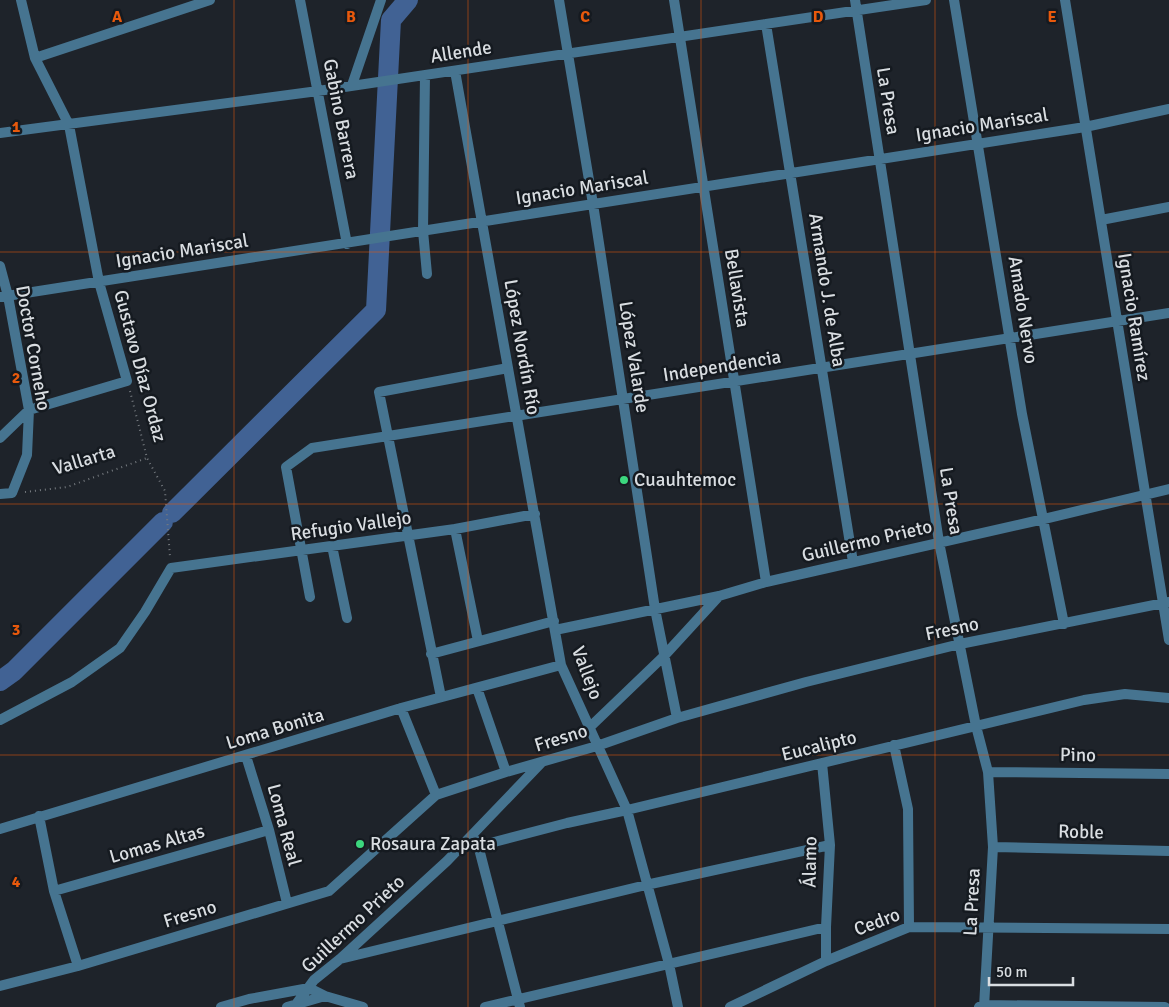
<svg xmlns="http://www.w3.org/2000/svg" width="1169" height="1007" font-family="Signika,sans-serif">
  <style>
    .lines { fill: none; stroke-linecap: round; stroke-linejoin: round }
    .river { stroke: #416294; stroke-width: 20 }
    .path { stroke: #757a7f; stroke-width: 2; stroke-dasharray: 1 4; stroke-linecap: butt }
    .minor { stroke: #467490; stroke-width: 10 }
    .grid { fill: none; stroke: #e8590c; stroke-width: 1; stroke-opacity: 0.55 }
    .poi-dot { fill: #3cd77e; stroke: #151a20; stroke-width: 2 }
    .labels { text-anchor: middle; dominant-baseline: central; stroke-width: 5; stroke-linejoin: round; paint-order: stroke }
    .street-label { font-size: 19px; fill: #d9dde1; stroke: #151a20 }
    .poi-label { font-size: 19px; fill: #d9dde1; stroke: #151a20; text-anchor: start }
    .grid-label { font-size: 16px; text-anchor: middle; font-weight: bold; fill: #e8590c; stroke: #151a20; stroke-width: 5; stroke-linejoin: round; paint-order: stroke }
  </style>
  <rect width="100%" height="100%" fill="#1e232a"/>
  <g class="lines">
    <path class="river" d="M172 513 376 310 391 20 408 0
      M0 681 14 671 163 522"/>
    <path class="path" d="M130 391 147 458 165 491 170 557
      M25 492 67 487 147 458"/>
    <path class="minor" d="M300 0 347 244
      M559 0 593 204 655 609 677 718
      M674 0 766 582
      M855 0 939 542 976 726 988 772 993 847 984 1007
      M954 0 1022 414 1064 624
      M1065 0 1169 640
      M766 24 853 562
      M35 58 210 0
      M455 71 561 665 627 810 669 964 678 1007
      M425 75 423 231 427 274
      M352 85 381 0
      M0 133 318 91 926 0
      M1101 220 1169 207
      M0 266 8 296 29 410 27 455 12 493 0 494
      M0 297 1085 127 1169 109
      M0 438 29 410 127 381 99 282 69 125 35 58 21 0
      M455 529 478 641
      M332 546 347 618
      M310 597 286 467 312 448 1169 313
      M555 630 719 596 766 582 1044 519 1169 489
      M431 654 554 621
      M477 688 506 772
      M441 697 379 392 508 368
      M401 708 436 795
      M0 720 72 682 120 648 145 612 171 568 455 529 535 514
      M590 727 664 656 719 596
      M894 745 908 809 909 927
      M246 756 269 830 287 903
      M822 763 830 845 826 927V961
      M988 772 1169 774
      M39 816 54 891 78 966
      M0 829 401 708 561 665
      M477 841 520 1007
      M479 846 567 823 627 810 1084 700 1125 694 1169 698
      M993 847 1169 851
      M54 891 269 830
      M340 959 646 885 830 845
      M0 986 78 966 329 891 436 795 506 772 597 746 677 718 806 682 960 644 1169 602
      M221 1007 249 999 309 988 325 996 363 1007
      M287 1007 325 996
      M294 1007 314 980 340 959 447 861 542 762
      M485 1007 826 927
      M730 1007 826 961 909 927 1169 929
      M979 1007 983 1005 1165 1007"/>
  </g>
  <path class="grid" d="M234 0V1007M468 0V1007M701 0V1007M935 0V1007M0 252H1169M0 504H1169M0 755H1169"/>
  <g class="poi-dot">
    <circle cx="624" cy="480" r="5"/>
    <circle cx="360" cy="844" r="5"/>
  </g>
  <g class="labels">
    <g class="street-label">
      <text transform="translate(461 52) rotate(-9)">Allende</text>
      <text transform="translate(888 101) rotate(81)">La Presa</text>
      <text transform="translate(341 119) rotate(79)">Gabino Barrera</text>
      <text transform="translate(982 125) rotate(-9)">Ignacio Mariscal</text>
      <text transform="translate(582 188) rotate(-9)">Ignacio Mariscal</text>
      <text transform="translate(182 251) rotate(-9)">Ignacio Mariscal</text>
      <text transform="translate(737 288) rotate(81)">Bellavista</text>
      <text transform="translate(827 290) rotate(81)">Armando J. de Alba</text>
      <text transform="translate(1023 310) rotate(81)">Amado Nervo</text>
      <text transform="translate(1134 317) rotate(81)">Ignacio Ramírez</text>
      <text transform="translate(522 347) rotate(80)">López Nordín Río</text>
      <text transform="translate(33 348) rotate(80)">Doctor Corneho</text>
      <text transform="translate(634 357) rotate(81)">López Valarde</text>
      <text transform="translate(140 366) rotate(75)">Gustavo Díaz Ordaz</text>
      <text transform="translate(722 366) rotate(-9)">Independencia</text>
      <text transform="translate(84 460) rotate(-17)">Vallarta</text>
      <text transform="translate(951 501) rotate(81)">La Presa</text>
      <text transform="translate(351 526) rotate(-8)">Refugio Vallejo</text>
      <text transform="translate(867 541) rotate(-13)">Guillermo Prieto</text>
      <text transform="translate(952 629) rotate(-12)">Fresno</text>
      <text transform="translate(587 673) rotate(69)">Vallejo</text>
      <text transform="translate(275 729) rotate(-17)">Loma Bonita</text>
      <text transform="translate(561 738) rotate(-17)">Fresno</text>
      <text transform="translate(819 746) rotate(-14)">Eucalipto</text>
      <text transform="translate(1078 755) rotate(1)">Pino</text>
      <text transform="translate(284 825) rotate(75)">Loma Real</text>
      <text transform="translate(1081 832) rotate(1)">Roble</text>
      <text transform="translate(157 844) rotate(-16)">Lomas Altas</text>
      <text transform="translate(810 862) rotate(-89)">Álamo</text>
      <text transform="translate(972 902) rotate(-87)">La Presa</text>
      <text transform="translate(190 914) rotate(-17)">Fresno</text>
      <text transform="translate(877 922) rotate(-21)">Cedro</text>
      <text transform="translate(353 924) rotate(-43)">Guillermo Prieto</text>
    </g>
    <g class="poi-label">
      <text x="634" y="480">Cuauhtemoc</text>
      <text x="370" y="844">Rosaura Zapata</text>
    </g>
  </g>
  <g class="grid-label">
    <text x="117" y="22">A</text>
    <text x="351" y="22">B</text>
    <text x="585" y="22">C</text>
    <text x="818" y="22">D</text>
    <text x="1052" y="22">E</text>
    <text x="16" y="132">1</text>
    <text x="16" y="383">2</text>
    <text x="16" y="635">3</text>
    <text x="16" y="887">4</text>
  </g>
  <path d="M989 977v8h84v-8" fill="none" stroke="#d9dde1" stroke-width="2.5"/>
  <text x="996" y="977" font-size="15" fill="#d9dde1" stroke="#151a20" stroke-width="4" paint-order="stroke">50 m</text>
</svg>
